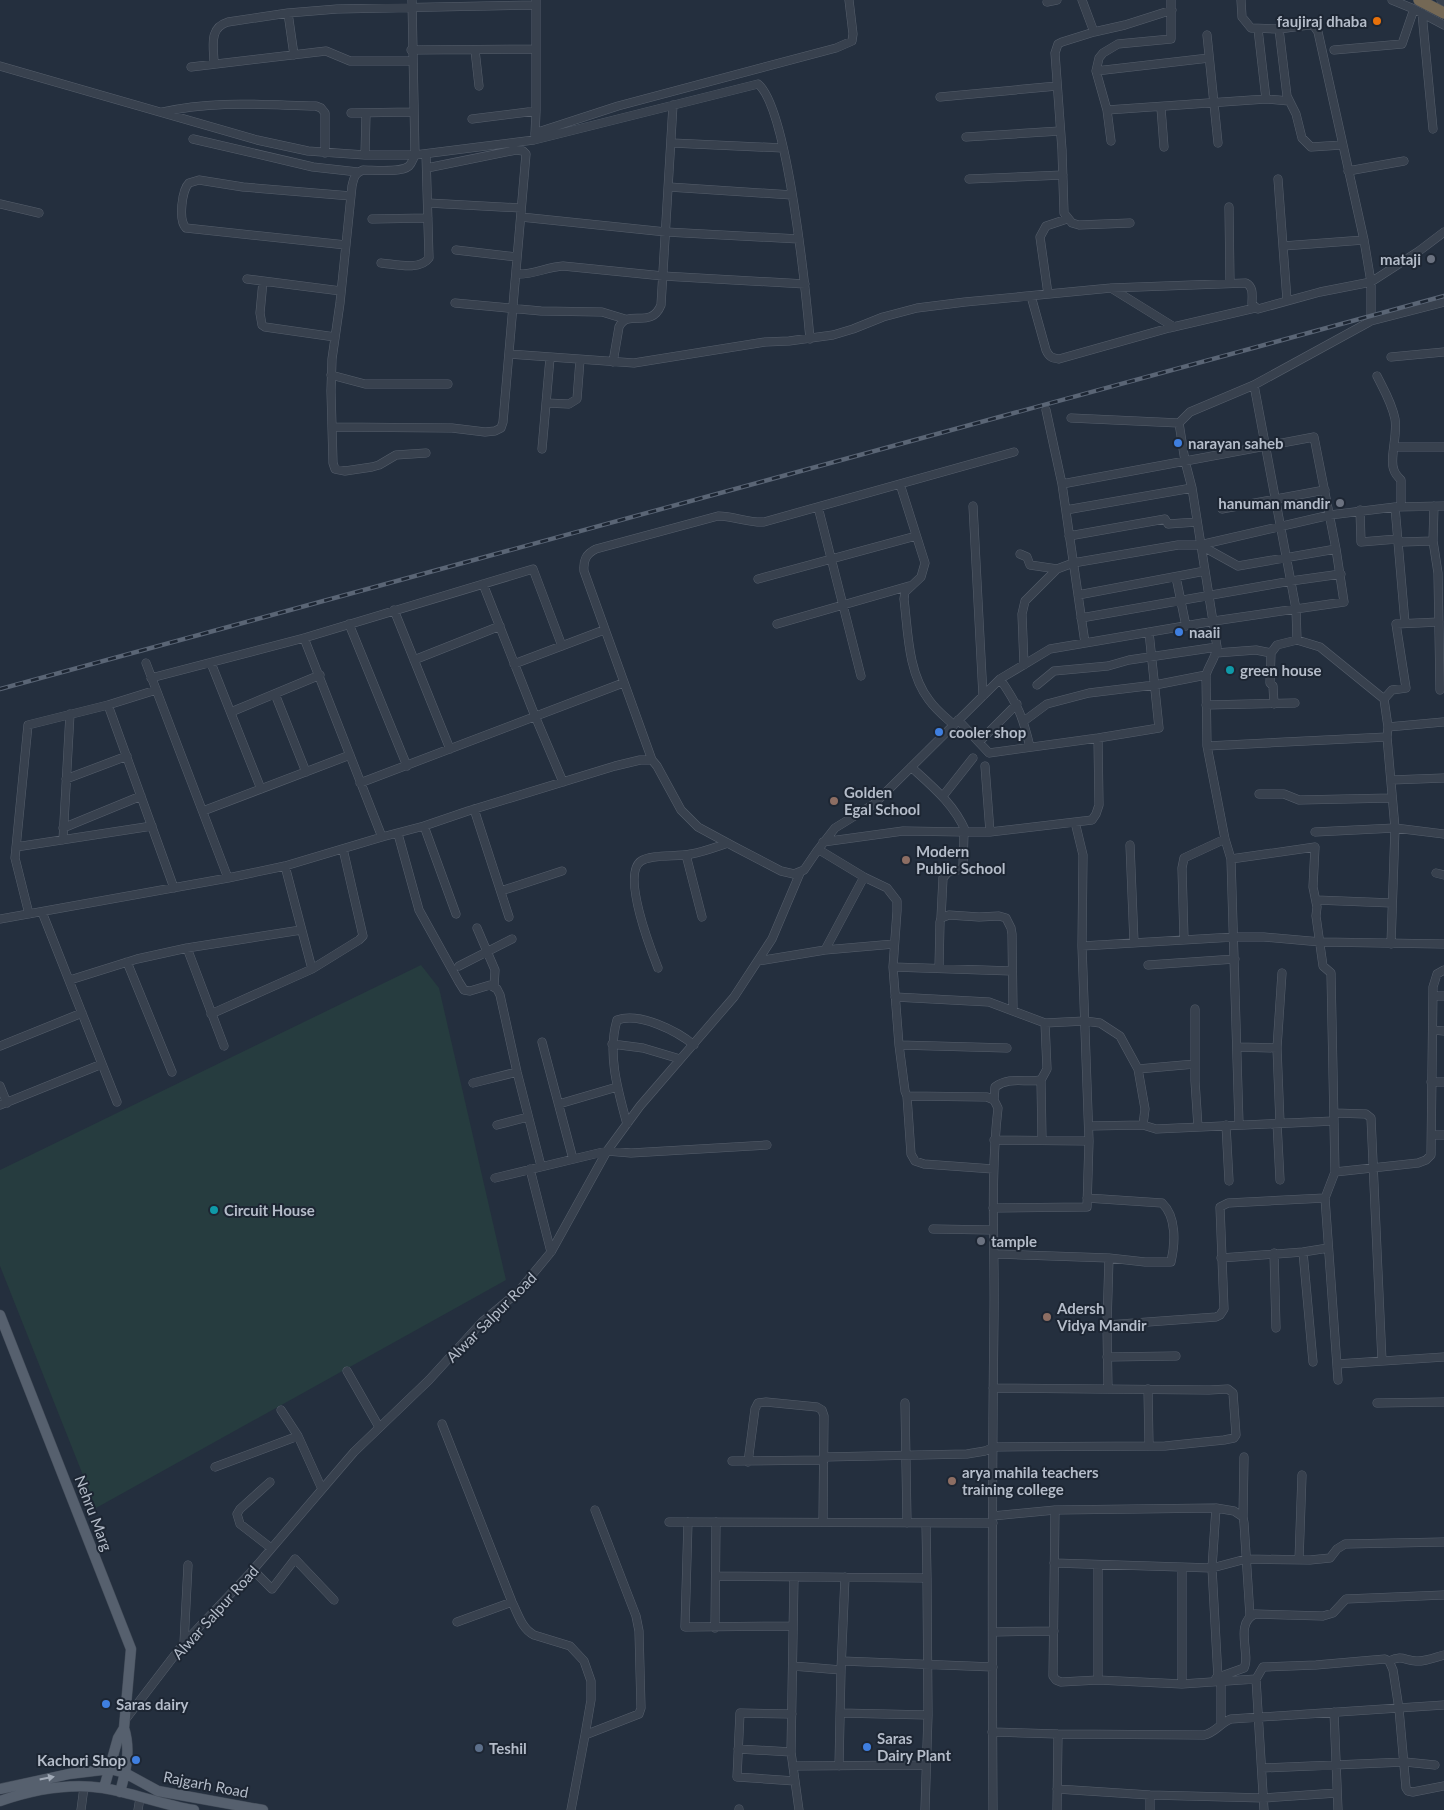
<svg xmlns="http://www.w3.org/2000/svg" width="1444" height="1810" font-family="Lato,sans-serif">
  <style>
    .green { fill: #263c3f }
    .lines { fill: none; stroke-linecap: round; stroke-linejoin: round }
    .minor-casing { stroke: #565f6c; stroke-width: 9 }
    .major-casing { stroke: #414a57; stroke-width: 11 }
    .highway-casing { stroke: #434c59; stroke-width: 12 }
    .minor { stroke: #38414e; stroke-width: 8 }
    .major { stroke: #56606e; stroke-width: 10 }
    .highway { stroke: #746855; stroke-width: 11 }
    .rail-casing { stroke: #5a6575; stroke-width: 4.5 }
    .rail { stroke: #1d2633; stroke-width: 2.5; stroke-dasharray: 8; stroke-linecap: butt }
    .oneway { fill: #a1aab7 }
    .food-dot { fill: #e8710a; stroke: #1d2633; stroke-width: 2 }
    .worship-dot { fill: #6b7280; stroke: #1d2633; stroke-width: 2 }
    .shop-dot { fill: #3f7fe0; stroke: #1d2633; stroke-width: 2 }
    .culture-dot { fill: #0f9aa8; stroke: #1d2633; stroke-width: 2 }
    .education-dot { fill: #8d6e63; stroke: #1d2633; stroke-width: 2 }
    .service-dot { fill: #5c6f8a; stroke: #1d2633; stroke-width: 2 }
    .labels { text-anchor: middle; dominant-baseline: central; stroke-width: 4; stroke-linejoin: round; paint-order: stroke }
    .poi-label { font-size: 15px; font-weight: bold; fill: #b4bcc9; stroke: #1d2633; text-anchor: start }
    .street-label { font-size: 15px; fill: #b4bcc9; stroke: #1d2633 }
  </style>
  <rect width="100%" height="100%" fill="#242f3e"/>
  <path class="green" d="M421 965 439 988 506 1280 96 1508 0 1266V1170Z"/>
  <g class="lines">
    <g class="minor-casing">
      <path id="minor" d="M412 0 415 155C413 159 412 163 409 166 401 173 374 170 363 170 355 173 354 177 352 186L340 303 332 359 331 391 333 463 335 469 345 471 372 467 379 465 396 455 426 453
        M1082 0 1094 32 1062 42 1058 44 1055 53 1062 150 1064 213 1072 223 1079 225 1130 223
        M1241 0 1242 17 1251 28 1279 29 1309 25 1314 26 1318 32 1364 240 1371 282V321
        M1392 0 1414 9 1444 25
        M1441 0 1444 2
        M1047 2 1057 0
        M288 13 294 55
        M1422 13 1433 129
        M1258 29 1266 99
        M1279 29 1287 96 1296 114 1302 138 1311 147 1342 145
        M1094 32 1125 25 1172 10
        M1207 35 1218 143
        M411 50 535 49
        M475 50 479 86
        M1334 50 1402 44 1414 9
        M214 64C214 47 208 28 228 22L288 13 337 9 536 5
        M0 66 257 140 308 151 365 155H415L534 140 758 84C788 108 806 294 810 339
        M191 67 326 51 350 61H412
        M1096 71 1209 58
        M940 97 1057 86
        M1161 108 1164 147
        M1107 110 1266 99 1289 101
        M163 112C213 100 265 105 316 106L321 108 325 113V153
        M351 113 413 112
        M472 119 536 111
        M535 133 618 106 836 48 852 41 853 34 849 0
        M535 135 536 111V0
        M966 137 1060 131
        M193 139 313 167 358 172
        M1111 141 1107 110 1096 71 1099 58 1103 53 1118 44 1171 39V0
        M672 143 783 148
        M365 155 366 114
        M1348 171 1404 161
        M969 179 1063 175
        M1278 179 1287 300
        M669 187 792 195
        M428 203 521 208
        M0 204 39 213
        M1229 207 1230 283
        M521 217 666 232 799 239
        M372 219 428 218
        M346 245 186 228C178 220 182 190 189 183L199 180 243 187 351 196
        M1283 246 1364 240
        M456 250 517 257
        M381 263C394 264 420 271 429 258L426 154
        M516 274C534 275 546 267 563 266L663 276 805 284
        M247 279 341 291
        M263 281 260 313 262 325 265 327 335 337
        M1111 288 1174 327
        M1048 294 1040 237 1046 226 1067 219
        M1031 296 1046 350C1049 357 1052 358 1059 359L1169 328 1255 308
        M455 303 541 311 602 312 625 319
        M509 354 634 363 765 342 789 341 833 335 853 329 883 317 917 308 965 302 1111 288 1246 283C1254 287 1252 296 1252 304L1258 309 1320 292 1371 282 1419 251 1444 232
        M1391 357 1444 352
        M613 362 619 327C628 308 651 330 661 305L673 105
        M331 375 365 384H448
        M1377 376C1384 390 1392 403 1395 419 1398 434 1389 460 1394 470 1395 474 1398 477 1401 480V507
        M1254 385 1296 609 1297 640 1277 645 1271 653
        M546 403 569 404 577 399 580 360
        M1046 410 1062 484 1085 643
        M1071 418 1179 423
        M332 427 452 428 485 432 495 431 501 428 503 422 526 154 523 151 516 150 427 168
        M1395 447H1444
        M542 449 550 358
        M900 484 925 563 921 577 905 592 904 599C908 632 908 673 929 700 936 710 945 717 954 725
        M973 506 983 696
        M1434 506 1433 541 1438 573 1440 690
        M818 507 861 676
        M1395 507 1405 623
        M1222 509 1325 490
        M1066 510 1192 488
        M1360 510 1361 542 1397 539 1402 542 1433 541
        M1069 536 1165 519 1168 524 1197 522
        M1200 545 1238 566 1336 549
        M1020 554 1027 557 1030 565 1057 569
        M1176 577 1186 626
        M758 579 916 536
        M483 584 535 716 563 782
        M1078 595 1205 571
        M394 610 450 749
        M1081 618 1291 581 1341 574
        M349 624 407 766
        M777 624 909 586
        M304 638 382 837
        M1297 640 1320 647 1384 699 1388 727 1387 737 1395 828 1391 944
        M1216 653 1256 650 1271 653 1270 683 1273 686 1274 704
        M414 660 500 626
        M146 663 228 878
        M211 663 261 789
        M514 664 604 630
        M1024 665 1022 614 1025 601 1057 569 1073 563 1178 545H1200L1330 515 1395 507 1444 506
        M151 678 304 638 533 569 562 646
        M1000 679C1018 705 1023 717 1030 747
        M1037 685 1054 671 1108 666 1129 660 1217 647
        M275 694 306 772
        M1384 699 1392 690 1406 688 1396 624 1439 622
        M108 705 174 888
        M1206 705 1295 703
        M231 712 320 675
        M958 720 989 753 1098 738 1159 728 1149 632
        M1024 721 1047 704 1089 693 1155 685 1206 675
        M1388 727 1443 722
        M979 742 1017 704
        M1207 746 1387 737
        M652 760 584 571C583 560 586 554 596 549L718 516C734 516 748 523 764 522L1014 452
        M985 766 990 832
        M911 767C933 787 954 804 966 832H990L1092 820 1096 814 1099 805 1098 738
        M66 779 127 756
        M1391 780 1444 778
        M360 783 623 683
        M1259 794H1284L1299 800 1392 798
        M943 796 973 758
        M474 809 509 917
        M203 811 350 755
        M424 826 456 914
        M63 828 141 796
        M1315 832 1395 828 1444 834
        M398 834 419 910 459 982 464 990 470 991 490 985 497 989 500 995 517 1072 541 1166
        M63 840 70 714
        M823 842 903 831 966 832
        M1130 845 1134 942
        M16 847 152 826
        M817 851 835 828 874 804 1000 679 1050 649 1214 621 1344 602 1336 549 1314 437 1062 484
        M686 855 702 917
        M1231 859 1315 847 1313 887 1317 907 1316 916 1323 966 1331 973 1335 1172 1325 1198 1338 1380
        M285 866 312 969
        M1436 873 1444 875
        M501 891 562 871
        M1316 900 1392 903
        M42 912 117 1102
        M29 914 15 858 28 725 108 705 156 690
        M941 918 943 878 948 872 961 869 963 866 964 832
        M0 919 228 878 285 866 382 837 424 826 468 811 615 766 640 760H652L657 766 681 810 698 827 735 847 781 871 794 874 804 870 817 851H821L864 877 887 888 897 901V911L893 967 899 1045 905 1091 907 1096 987 1097 994 1100 998 1108C990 1178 995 1246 994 1316 992 1480 992 1645 993 1810
        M477 928 495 970 494 987
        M1184 939 1182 868 1184 858 1225 839
        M1082 946 1234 937H1264L1321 942 1444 944
        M187 948 224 1046
        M825 950 864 877
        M758 961 825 950 894 944
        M127 962 172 1072
        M1148 965 1235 959
        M459 966 512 939
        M893 967 1012 971
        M658 968C651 950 621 874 641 861 651 854 678 857 691 854 703 852 716 847 728 843
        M939 968 940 922 941 918 949 915 979 917 999 916 1006 918 1011 928 1012 934 1013 1010
        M70 980 137 959 187 948 301 930
        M1433 996H1444
        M895 997 989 1002 1045 1023 1085 1021 1100 1023 1120 1036 1138 1069 1145 1109 1143 1125
        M1195 1009V1081L1198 1127
        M211 1014 312 969 359 940 363 936 343 849
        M1433 1030 1444 1031
        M542 1042 573 1159
        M612 1044 643 1048 680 1059
        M899 1045 1007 1048
        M0 1046 82 1013
        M1237 1047 1277 1048
        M1138 1069 1195 1064
        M1041 1080 1042 1140
        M1431 1082H1444
        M473 1083 517 1072
        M0 1086 7 1103
        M907 1096 911 1154 915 1161 924 1164 993 1169
        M994 1100 995 1087C1010 1076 1025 1083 1041 1080L1047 1069 1045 1023
        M559 1104 617 1087
        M0 1105 102 1064
        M1334 1113 1366 1114 1371 1118 1382 1361
        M1277 1123 1280 1180
        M1280 1123 1277 1048 1282 973
        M627 1124C618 1091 607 1054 617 1020 640 1012 677 1031 694 1045
        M1239 1124 1231 859 1225 839 1207 746 1206 675C1209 665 1216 657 1217 647L1192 488 1185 461 1179 423 1190 412 1254 385 1371 321 1444 302
        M497 1125 528 1117
        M1226 1125 1229 1181
        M1089 1126 1143 1125 1156 1129 1334 1121
        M1433 1135H1444
        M994 1140 1089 1141
        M530 1169 551 1252
        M1335 1172 1418 1163 1426 1160 1431 1155 1433 987 1437 974 1444 970
        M495 1178 607 1151 631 1153 767 1145
        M993 1208 1087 1207 1089 1141 1082 946 1083 855 1075 822
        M933 1229 993 1230
        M1303 1252 1313 1362
        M1274 1253 1276 1328
        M995 1254 1109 1258 1145 1262H1171C1175 1244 1177 1217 1162 1203L1087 1198
        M1221 1258 1303 1252 1328 1248
        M1107 1325 1216 1317 1220 1315 1224 1309 1220 1207 1228 1203 1325 1198
        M1107 1357 1176 1356
        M1337 1364 1444 1357
        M347 1371 379 1427
        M1108 1389 1107 1325 1109 1258
        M1148 1389 1149 1445
        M905 1403 907 1523
        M1377 1403 1444 1402
        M281 1410 298 1436 322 1489
        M442 1424 512 1602C518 1614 522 1629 534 1635L570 1646 584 1661 591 1681V1700L585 1735 571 1810
        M824 1457 967 1454 985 1451 994 1447 1165 1446 1224 1440 1234 1438 1236 1435 1233 1393 1228 1389 1209 1390 993 1388
        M732 1461 824 1460
        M748 1462 755 1409 758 1403 766 1402 817 1407 822 1410 824 1416 823 1522
        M215 1467 298 1436
        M270 1482 240 1509 237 1514 240 1524 271 1548
        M1216 1508 1212 1568 1218 1678
        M1055 1510 1053 1676 1056 1680 1061 1682 1098 1680 1182 1684 1256 1679 1263 1667 1316 1665 1385 1659 1389 1661 1393 1670 1399 1709 1406 1788 1408 1791 1413 1792 1444 1786
        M993 1516 1055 1510 1216 1508 1234 1511 1243 1517 1244 1523 1250 1616
        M1243 1517 1244 1457
        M669 1522 993 1523
        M688 1522 685 1627 793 1626
        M1299 1560 1302 1475
        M1054 1563 1212 1568 1246 1559 1310 1560 1330 1558 1337 1549 1345 1544 1444 1542
        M253 1570 272 1589 295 1559 334 1600
        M716 1576 927 1578 926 1523
        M794 1577 791 1752 799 1810
        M457 1622 512 1602
        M715 1628 716 1522
        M993 1632 1054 1631
        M184 1643 188 1565
        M842 1661 993 1667
        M1389 1661C1402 1655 1404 1660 1416 1661 1424 1662 1436 1657 1444 1655
        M793 1666 841 1670
        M1216 1678 1244 1668C1251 1655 1234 1623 1255 1614L1323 1616 1333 1613 1346 1599 1444 1595
        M1256 1679 1264 1810
        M1098 1680V1565
        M1221 1681V1724
        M1182 1684V1568
        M1334 1712 1338 1810
        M840 1713 928 1715
        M792 1714 740 1713 737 1777 795 1781
        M125 1720 184 1643 253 1570 354 1452 429 1380 482 1322 518 1292 551 1252 607 1151 640 1106 734 997 772 939 800 873
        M992 1732 1058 1734 1204 1735C1215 1733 1220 1723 1231 1719L1444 1705
        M585 1735 639 1714 641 1708 639 1631 636 1616 595 1510
        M738 1749 791 1752
        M793 1766 925 1765
        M839 1766 841 1670 845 1577
        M1262 1768 1405 1762 1435 1765
        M1057 1789 1150 1795 1264 1798 1337 1793
        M1150 1795V1810
        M81 1810 84 1787
        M138 1810 140 1798
        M739 1810V1809
        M925 1810 928 1715 927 1578
        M1057 1810 1058 1734"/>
    </g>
    <g class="major-casing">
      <path id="major" d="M0 1315 131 1649 124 1728 118 1738 104 1788
        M0 1789 69 1774 110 1769 125 1773 158 1791 263 1810
        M120 1792C126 1771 131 1750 124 1728
        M0 1801C32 1790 69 1783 103 1788 133 1793 163 1805 194 1810"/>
    </g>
    <g class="highway-casing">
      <path id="highway" d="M1419 0 1444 13"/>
    </g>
    <use href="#minor" class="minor"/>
    <use href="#major" class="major"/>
    <use href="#highway" class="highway"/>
    <g class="rail-casing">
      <path id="rail" d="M0 689 1444 296"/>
    </g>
    <use href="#rail" class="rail"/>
  </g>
  <defs><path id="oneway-solid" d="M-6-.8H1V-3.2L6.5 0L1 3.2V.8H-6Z" transform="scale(1.25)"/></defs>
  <use class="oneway" href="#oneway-solid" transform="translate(47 1778) rotate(-11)"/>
  <circle class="food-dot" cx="1377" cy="21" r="5"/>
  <g class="worship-dot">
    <circle cx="1431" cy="259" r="5"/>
    <circle cx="1340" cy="503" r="5"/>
    <circle cx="981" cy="1241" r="5"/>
  </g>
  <g class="shop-dot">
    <circle cx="1178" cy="443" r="5"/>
    <circle cx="1179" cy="632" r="5"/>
    <circle cx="939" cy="732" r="5"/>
    <circle cx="106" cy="1704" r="5"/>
    <circle cx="867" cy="1747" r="5"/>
    <circle cx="136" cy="1760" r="5"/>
  </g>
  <g class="culture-dot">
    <circle cx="1230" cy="670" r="5"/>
    <circle cx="214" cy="1210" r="5"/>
  </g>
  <g class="education-dot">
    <circle cx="834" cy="801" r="5"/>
    <circle cx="906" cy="860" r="5"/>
    <circle cx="1047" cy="1317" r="5"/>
    <circle cx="952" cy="1481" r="5"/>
  </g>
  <circle class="service-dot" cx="479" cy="1748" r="5"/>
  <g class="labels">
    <g class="poi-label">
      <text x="1367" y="21" text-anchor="end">faujiraj dhaba</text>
      <text x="1421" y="259" text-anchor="end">mataji</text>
      <text x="1188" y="443">narayan saheb</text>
      <text x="1330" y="503" text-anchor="end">hanuman mandir</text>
      <text x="1189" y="632">naaii</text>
      <text x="1240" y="670">green house</text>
      <text x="949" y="732">cooler shop</text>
      <text x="844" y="792">Golden<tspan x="844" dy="17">Egal School</tspan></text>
      <text x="916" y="851">Modern<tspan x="916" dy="17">Public School</tspan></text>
      <text x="224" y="1210">Circuit House</text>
      <text x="991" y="1241">tample</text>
      <text x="1057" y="1308">Adersh<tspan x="1057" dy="17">Vidya Mandir</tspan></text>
      <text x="962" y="1472">arya mahila teachers<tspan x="962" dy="17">training college</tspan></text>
      <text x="116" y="1704">Saras dairy</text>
      <text x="877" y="1738">Saras<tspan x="877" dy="17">Dairy Plant</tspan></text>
      <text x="489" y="1748">Teshil</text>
      <text x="126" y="1760" text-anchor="end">Kachori Shop</text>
    </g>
    <g class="street-label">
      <text transform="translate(491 1317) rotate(-45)">Alwar Salpur Road</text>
      <text transform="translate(94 1513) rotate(69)">Nehru Marg</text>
      <text transform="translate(215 1612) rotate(-48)">Alwar Salpur Road</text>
      <text transform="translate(206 1784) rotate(11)">Rajgarh Road</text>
    </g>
  </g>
</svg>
